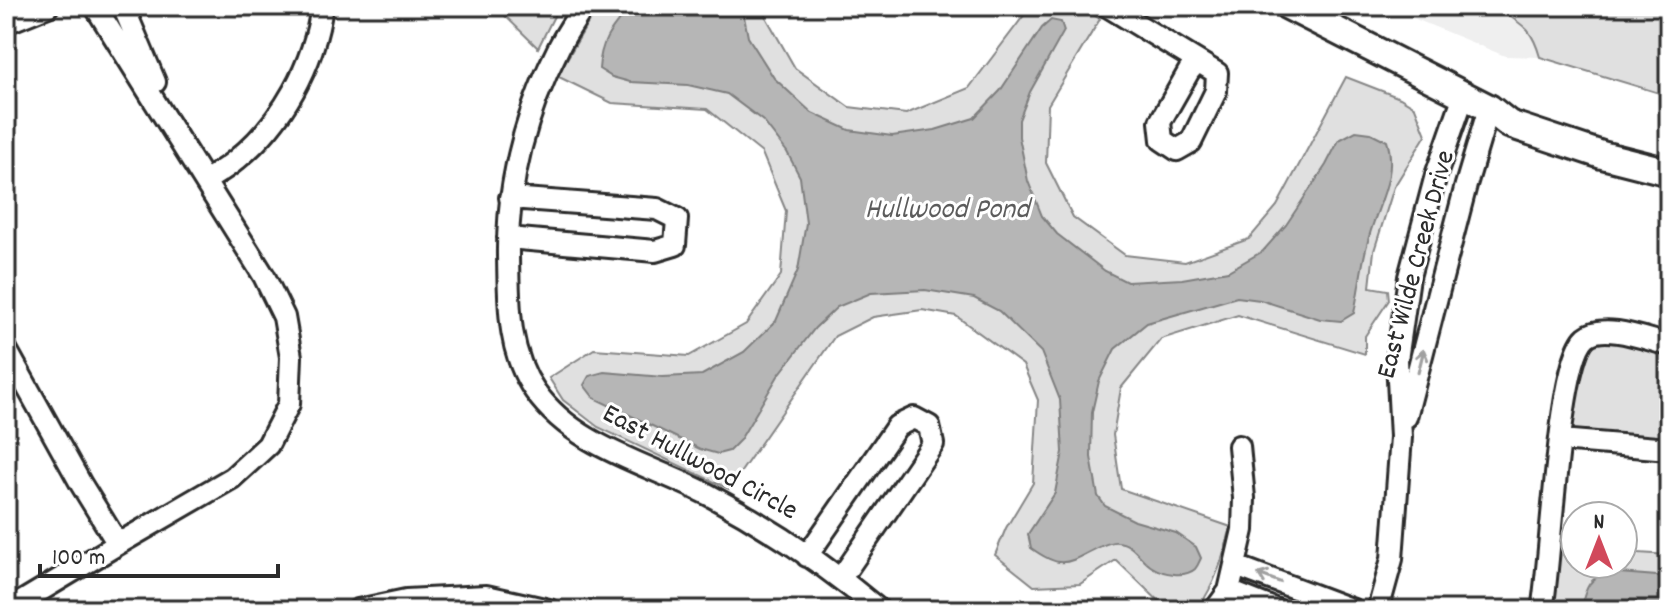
<svg xmlns="http://www.w3.org/2000/svg" width="1675" height="616" font-family="Dekko,sans-serif">
  <style>
    .built { fill: #efefef }
    .green { fill: #e0e0e0; stroke: #868686; stroke-width: 2 }
    .water { fill: #b6b6b6; stroke: #7e7e7e; stroke-width: 2 }
    .lines { fill: none; stroke-linecap: round; stroke-linejoin: round }
    .minor-casing { stroke: #2b2b2b; stroke-width: 26 }
    .major-casing { stroke: #2b2b2b; stroke-width: 32 }
    .minor { stroke: #fff; stroke-width: 20 }
    .major { stroke: #fff; stroke-width: 26 }
    .oneway { stroke: #a0a0a0 }
    .labels { text-anchor: middle; dominant-baseline: central; stroke-width: 6; stroke-linejoin: round; paint-order: stroke }
    .street-label { font-size: 28px; fill: #2b2b2b; stroke: #fff }
    .water-label { font-size: 30px; font-style: italic; fill: #5c5c5c; stroke: #fff }
  </style>
  <rect width="100%" height="100%" fill="#fff"/>
  <filter id="ink" filterUnits="userSpaceOnUse"><feTurbulence type="fractalNoise" baseFrequency=".0125" numOctaves="2"/><feDisplacementMap in="SourceGraphic" scale="16" xChannelSelector="R" yChannelSelector="G"/><feConvolveMatrix kernelMatrix="1 2 1 2 8 2 1 2 1" color-interpolation-filters="sRGB"/></filter>
  <g filter="url(#ink)">
    <path class="built" d="M1384 6H1669V96L1540 57 1505 56Z"/>
    <path class="green" d="M495 6H559L538 48Z
      M598 6H767L766 17 795 68 849 107 906 114 969 88 1031 6H1078L1100 19 1048 105 1046 163 1073 217 1125 255 1185 262 1249 239 1277 206 1346 77 1400 98 1415 107 1426 135 1394 187 1374 251 1370 287 1388 290 1389 300 1365 336V354L1238 315 1161 339 1121 388 1113 435 1121 489 1231 527C1223 558 1216 583 1197 610H1168L1116 560 1080 584 1034 586 995 555 1006 528 1033 483 1038 400 1023 365 956 316 922 310 873 317 835 336 729 489 598 427 563 400 549 378 594 349 689 356 746 324 781 275 786 211 762 153 707 109 612 103 557 76Z
      M1508 6H1669V96L1540 57C1533 32 1526 26 1504 13Z
      M1612 339 1669 354V441L1576 431 1571 424 1584 354C1592 344 1599 340 1612 339Z
      M1556 546 1575 547V564H1623V552L1669 555V610H1549Z"/>
    <path class="water" d="M631 6H742L748 37 774 78 812 113 849 130 892 136 935 130 974 118 1000 91 1042 28 1051 20 1061 22 1064 31 1030 92 1019 120V137L1028 181 1042 216 1057 234 1105 271 1127 282 1182 279 1228 271 1263 251 1286 225 1326 165 1339 140 1356 131 1371 133 1387 141C1399 177 1374 210 1367 245 1361 267 1359 290 1354 313L1341 321 1320 319 1260 300 1237 297 1147 323 1115 349 1099 381 1092 412 1091 457 1098 496 1105 506 1135 521 1176 533 1196 547 1201 558C1199 562 1198 566 1195 569 1185 578 1163 574 1152 567 1140 560 1134 543 1117 542 1112 541 1104 545 1099 547 1067 563 1063 571 1031 548L1028 534 1055 493 1063 452 1060 400 1041 352 999 311 974 298 925 290 871 293 837 307 815 328 778 376 740 440 729 451 718 454 700 449 594 398 584 385 589 376 604 372 663 377 702 375 744 352 776 321 798 270 806 223 800 177 787 152 763 121 727 94 688 85 630 82 612 77 599 69C601 38 612 29 631 6Z
      M1607 572 1669 577V610H1580C1586 590 1586 580 1607 572Z"/>
    <g class="lines">
      <g class="minor-casing">
        <path id="minor" d="M123 6 155 82
          M584 6C576 19 566 33 559 47 526 112 507 183 508 256 509 302 507 351 535 391 575 448 650 464 709 495 769 527 827 566 879 610
          M1107 6 1217 73 1216 91 1191 142 1177 150 1162 140 1160 122 1189 71 1197 62
          M6 23 48 6
          M205 181C216 174 227 168 236 160 283 122 314 65 322 6
          M508 238 655 251 675 245 677 219 657 209 510 198
          M6 349 81 484 118 544
          M1406 417 1466 185 1489 108
          M1560 440 1669 449
          M807 556 897 426 914 418 929 426 933 444 841 578
          M1236 566 1353 610
          M1229 591 1277 610
          M8 610 118 544 232 478 268 445 289 404 291 357 284 317 264 276 95 6
          M358 610 406 600 486 596 549 610
          M1215 610 1229 591 1243 530 1244 498 1239 446
          M1378 610 1392 559 1401 437 1397 360 1409 277 1436 175 1464 95
          M1542 610C1551 564 1558 361 1586 337 1604 322 1648 340 1669 345"/>
      </g>
      <g class="major-casing">
        <path id="major" d="M1288 6 1489 108 1509 124 1602 155 1669 172"/>
      </g>
      <use href="#minor" class="minor"/>
      <use href="#major" class="major"/>
    </g>
    <defs><path id="oneway-shaft" d="M-6 0H5M1.5-3L5.5 0L1.5 3" fill="none" stroke-width="1.6" stroke-linecap="round" stroke-linejoin="round" transform="scale(2)"/></defs>
    <g class="oneway">
      <use href="#oneway-shaft" transform="translate(1421 361) rotate(-76)"/>
      <use href="#oneway-shaft" transform="translate(1269 578) rotate(-159)"/>
    </g>
  </g>
  <g class="labels">
    <g class="street-label">
      <text transform="translate(1418 265) rotate(-75)">East Wilde Creek Drive</text>
      <text transform="translate(699 464) rotate(28)">East Hullwood Circle</text>
    </g>
    <g class="water-label">
      <text x="947" y="211">Hullwood Pond</text>
    </g>
  </g>
  <rect width="1675" height="616" fill="none" stroke="#fff" stroke-width="32"/>
  <rect x="16" y="16" width="1643" height="584" fill="none" stroke="#2b2b2b" stroke-width="3" filter="url(#ink)"/>
  <g transform="translate(1599 540)"><circle r="38" fill="#ffffff" stroke="#aaaaaa" stroke-width="2"/>
  <path d="M0-6L14 30L0 20L-14 30Z" fill="#d1495b"/>
  <text y="-12" font-size="22" font-weight="bold" text-anchor="middle" fill="#2b2b2b">N</text>
  </g>
  <path d="M40 564v12h238v-12" fill="none" stroke="#2b2b2b" stroke-width="4"/>
  <text x="52" y="564" font-size="24" fill="#2b2b2b" stroke="#ffffff" stroke-width="6" paint-order="stroke">100 m</text>
</svg>
